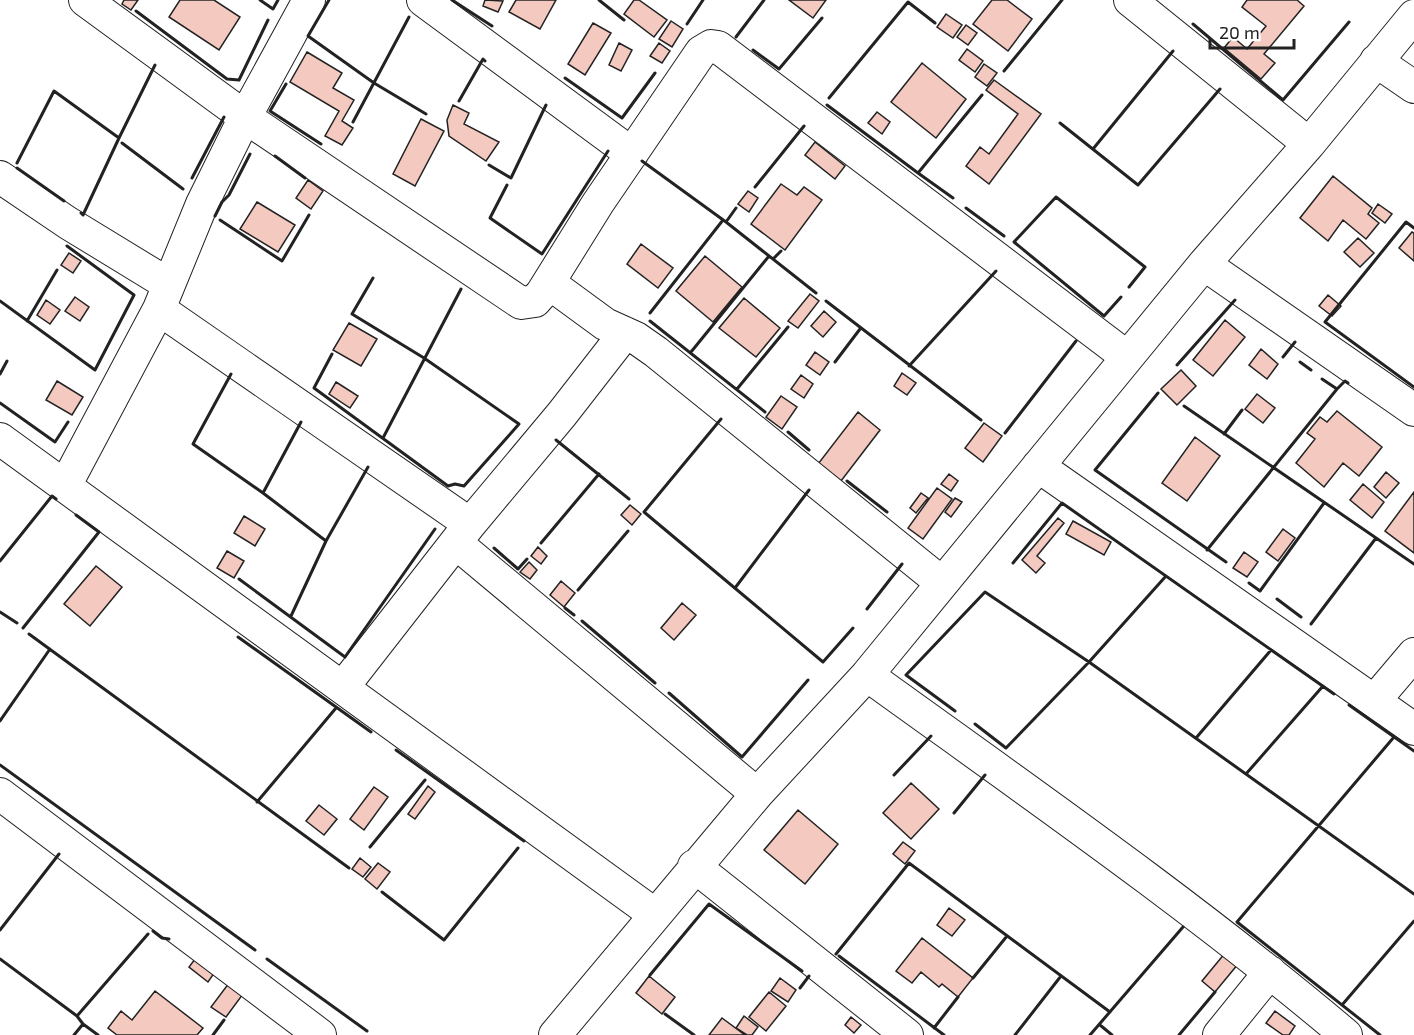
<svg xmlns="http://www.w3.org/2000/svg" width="1414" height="1035" font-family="'Exo 2',sans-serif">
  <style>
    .building { fill: #f3c9c0; stroke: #222; stroke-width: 1.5 }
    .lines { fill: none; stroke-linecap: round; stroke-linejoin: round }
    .minor-casing { stroke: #222; stroke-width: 34 }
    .minor { stroke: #fff; stroke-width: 32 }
    .wall { stroke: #222; stroke-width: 3 }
  </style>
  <rect width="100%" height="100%" fill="#fff"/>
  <path class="building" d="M124 0H138L131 10 122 4Z
    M180 0H214L240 17 219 50 169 17Z
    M485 0 503 1 498 12 483 6Z
    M516 0H556L540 29 509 12Z
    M634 0H639L667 20 654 37 624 14Z
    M789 0H826L813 18Z
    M992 0H1007L1032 19 1008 51 973 24Z
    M1247 0H1297L1304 6 1264 54 1275 63 1261 79 1224 48 1233 37 1247 49 1266 26 1242 7Z
    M946 14 962 25 953 38 937 27Z
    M671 21 683 29 672 47 659 39Z
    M593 23 611 33 585 75 568 64Z
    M966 25 977 33 968 45 957 37Z
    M619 43 632 50 621 71 609 65Z
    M659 43 670 51 662 63 650 56Z
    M967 49 983 61 975 72 959 60Z
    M307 52 342 73 333 88 354 100 342 121 353 128 342 145 325 136 339 111 290 82Z
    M922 63 966 99 936 138 891 102Z
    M984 64 997 73 987 86 975 77Z
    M994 80 1041 114 989 184 966 166 980 147 989 154 1018 114 986 90Z
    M453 105 469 113 464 124 499 142 486 161 449 136 447 120Z
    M877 112 890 122 882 134 868 123Z
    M421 119 444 131 415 186 393 174Z
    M815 142 845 166 835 179 805 155Z
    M1333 176 1372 208 1368 214 1379 223 1366 239 1343 220 1328 241 1300 218Z
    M308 180 323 191 311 209 296 198Z
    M781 184 797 195 804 187 822 200 785 250 751 224Z
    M748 191 758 198 749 212 738 204Z
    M257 202 295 225 278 252 240 229Z
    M1378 204 1392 214 1385 223 1372 213Z
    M1412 232 1414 233V261L1399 248Z
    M1358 238 1374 253 1360 267 1344 252Z
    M641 244 673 268 658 288 627 264Z
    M69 253 81 261 73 273 61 265Z
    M705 256 742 287 713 322 676 291Z
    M810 294 819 301 798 328 788 321Z
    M1328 295 1341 306 1332 316 1319 306Z
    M75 297 89 307 80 321 65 311Z
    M744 298 780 328 756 357 719 328Z
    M46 300 60 310 50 324 37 315Z
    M824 311 836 322 823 337 811 326Z
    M1225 320 1245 337 1213 376 1193 360Z
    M349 323 377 339 361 366 333 350Z
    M1261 349 1278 364 1267 379 1249 365Z
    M815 352 829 362 820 375 806 365Z
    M1181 370 1196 386 1177 405 1161 389Z
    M902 373 916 383 907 395 894 386Z
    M801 375 813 384 804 398 791 389Z
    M57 381 83 397 72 415 46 400Z
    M336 382 358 396 350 408 329 394Z
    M1257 394 1275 408 1263 423 1245 409Z
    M781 396 797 407 782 429 766 417Z
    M1337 411 1382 447 1359 476 1343 463 1324 487 1296 463 1315 439 1307 433 1320 417 1327 422Z
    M858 412 880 430 841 481 818 464Z
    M984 423 1002 436 983 462 965 448Z
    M1195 437 1220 456 1187 501 1162 483Z
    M1386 472 1399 483 1386 498 1374 487Z
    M949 474 958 481 951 491 941 484Z
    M1363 484 1384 502 1372 518 1350 500Z
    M937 488 952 499 923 539 908 528Z
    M1414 492V553L1385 531Z
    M921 493 928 498 916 513 910 508Z
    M955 498 962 502 951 517 945 512Z
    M630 505 641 514 632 525 621 515Z
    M244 516 265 529 255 546 234 533Z
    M1058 518 1064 523 1037 556 1045 563 1036 573 1022 560Z
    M1073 521 1111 542 1104 555 1066 534Z
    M1283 529 1295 538 1278 561 1266 552Z
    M538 547 547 556 541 564 531 556Z
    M227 551 244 561 234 578 217 568Z
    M1244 552 1258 562 1247 577 1233 568Z
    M529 562 537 570 530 579 520 572Z
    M96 566 122 587 90 626 64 604Z
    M561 581 575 593 564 607 550 595Z
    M682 603 696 615 674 640 661 628Z
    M911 783 939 809 911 839 883 813Z
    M428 786 435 792 415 819 408 814Z
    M374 787 388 797 364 830 350 819Z
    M319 805 337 819 324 835 306 821Z
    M798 810 838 844 805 884 764 850Z
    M903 842 915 851 905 864 893 854Z
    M360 858 371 867 363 877 352 869Z
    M378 863 390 872 377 889 365 879Z
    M949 908 965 920 952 936 937 925Z
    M922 938 973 978 958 997 942 984 939 987 921 972 912 983 896 971Z
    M1230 947 1243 958 1215 992 1202 981Z
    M198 955 217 969 208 982 189 967Z
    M649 976 675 997 662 1014 636 993Z
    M780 978 796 990 788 1002 771 991Z
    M232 979 246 990 226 1017 211 1007Z
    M155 991 203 1028 197 1035H117L108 1028 121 1011 132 1020Z
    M769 992 786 1006 766 1031 749 1017Z
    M1275 1011 1295 1026 1289 1035H1283L1266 1023Z
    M744 1016 758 1027 752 1035H747L736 1028Z
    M851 1017 861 1025 854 1033 845 1025Z
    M722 1018 745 1035H709Z"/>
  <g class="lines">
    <g class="minor-casing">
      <path id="minor" d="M85 0 245 117 521 303 535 301 542 293 598 203 701 52 711 46 718 47 1127 357
        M423 0 632 154
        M1130 0 1309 144
        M1376 61 1414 87
        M0 177 68 223 168 284
        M1204 264 1414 410
        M549 283 605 324 636 338 656 352 942 583
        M159 309 470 524
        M0 439 654 914
        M1038 466 1414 729
        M65 486 159 309 202 204 245 117 309 0
        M456 543 757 794
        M867 675C1029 792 1193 906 1346 1035
        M343 687 470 524 562 414 625 333
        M1375 700 1414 654
        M0 794 320 1035
        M694 866 907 1035
        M555 1035 757 794 867 675 1204 264 1309 144 1414 16
        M1219 1035 1270 972"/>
    </g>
    <use href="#minor" class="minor"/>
    <path class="wall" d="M260 0 273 9 278 0
      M329 0 308 36 374 83 426 114
      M452 0 492 26
      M599 0 624 20
      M136 11 227 79 239 80 268 20
      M687 24 703 0
      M1193 24 1283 100 1349 22
      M736 37 764 0
      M753 50 779 69 822 18
      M1004 71 1062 0
      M565 78 622 118 655 73
      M286 84 270 111 321 144
      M829 98 908 2 935 23
      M459 101 483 59 485 61
      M827 105 918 173
      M353 122 409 17
      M1060 123 1138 185 1220 89
      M119 138 155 65
      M122 143 183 189
      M1093 149 1173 51
      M275 156 305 178
      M642 161 726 222 736 208
      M17 163 54 91 119 138 83 215 81 213
      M489 165 511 178 546 105
      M17 168 64 201
      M192 178 224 117
      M507 185 490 218 542 254 608 151
      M755 187 804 126
      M953 198 918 173 982 95
      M966 208 1004 236
      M215 216 222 202 229 195 250 154
      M220 220 282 261 309 215
      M726 222 816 293
      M1414 228 1406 222 1325 322 1414 387
      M773 259 781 251
      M1121 297 1104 316 1014 242 1056 197 1145 267 1129 287
      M0 301 95 370 134 295 67 246
      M826 301 981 420
      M650 313 723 220
      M27 321 57 270
      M650 321 765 412
      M691 352 769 256
      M332 354 314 388 448 486 455 484 464 486 519 424 424 358 352 314 373 278
      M1283 357 1295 342
      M835 362 860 329
      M1300 362 1311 370
      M1177 365 1235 300
      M909 366 996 271
      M0 374 7 361
      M231 374 193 444 263 493 301 422
      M737 389 788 327
      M1337 389 1345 381 1348 383
      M1158 393 1095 470 1226 562
      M0 403 55 442 68 422
      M1184 406 1414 564
      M721 419 644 512 823 662 853 628
      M788 432 809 450
      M1005 433 1076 341
      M1224 434 1242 410
      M383 438 461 289
      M556 440 629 499
      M847 481 887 512
      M263 493 326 541
      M541 543 599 474
      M494 548 518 569 527 559
      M1207 550 1337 389 1322 379
      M0 561 52 496 56 499
      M1013 563 1062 503 1334 694
      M239 579 345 657 435 529
      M1249 583 1260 591 1324 503
      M735 588 809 490
      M578 590 628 531
      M1277 599 1301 617
      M565 608 574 615
      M867 609 902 564
      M0 612 17 623
      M291 616 326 541 368 467
      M582 621 655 683
      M1311 624 1376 538
      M23 628 99 532 76 515
      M29 634 349 868
      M238 637 371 732
      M669 693 742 757 808 680
      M1349 705 1414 751
      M955 711 906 675 985 592 1089 662 1414 894
      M0 721 50 649
      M975 724 1006 748 1089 662 1166 576
      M1196 738 1271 650
      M396 750 524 841
      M0 765 255 950
      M1246 774 1323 686
      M894 775 931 736
      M257 802 336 708
      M954 813 985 775
      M370 847 425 780
      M382 892 444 940 518 848
      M0 930 59 854
      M153 931 162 938 169 939
      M836 954 909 863 1110 1012
      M839 956 944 1035
      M0 959 77 1016 83 1024 98 1035
      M267 959 367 1031
      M650 975 709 904 802 971
      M973 978 1007 936
      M800 988 809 976
      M1342 1005 1414 921
      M665 1014 694 1035
      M77 1016 148 934
      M1100 1025 1112 1035
      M934 1028 958 997
      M74 1035 83 1024
      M213 1035 224 1020
      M1015 1035 1061 976
      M1090 1035 1183 927
      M1179 1035 1215 992
      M1380 1035 1237 922 1394 737"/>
  </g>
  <path d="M1210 39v9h84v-9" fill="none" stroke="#222222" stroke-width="3"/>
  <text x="1219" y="39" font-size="18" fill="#222222" stroke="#ffffff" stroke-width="4.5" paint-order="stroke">20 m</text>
</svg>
